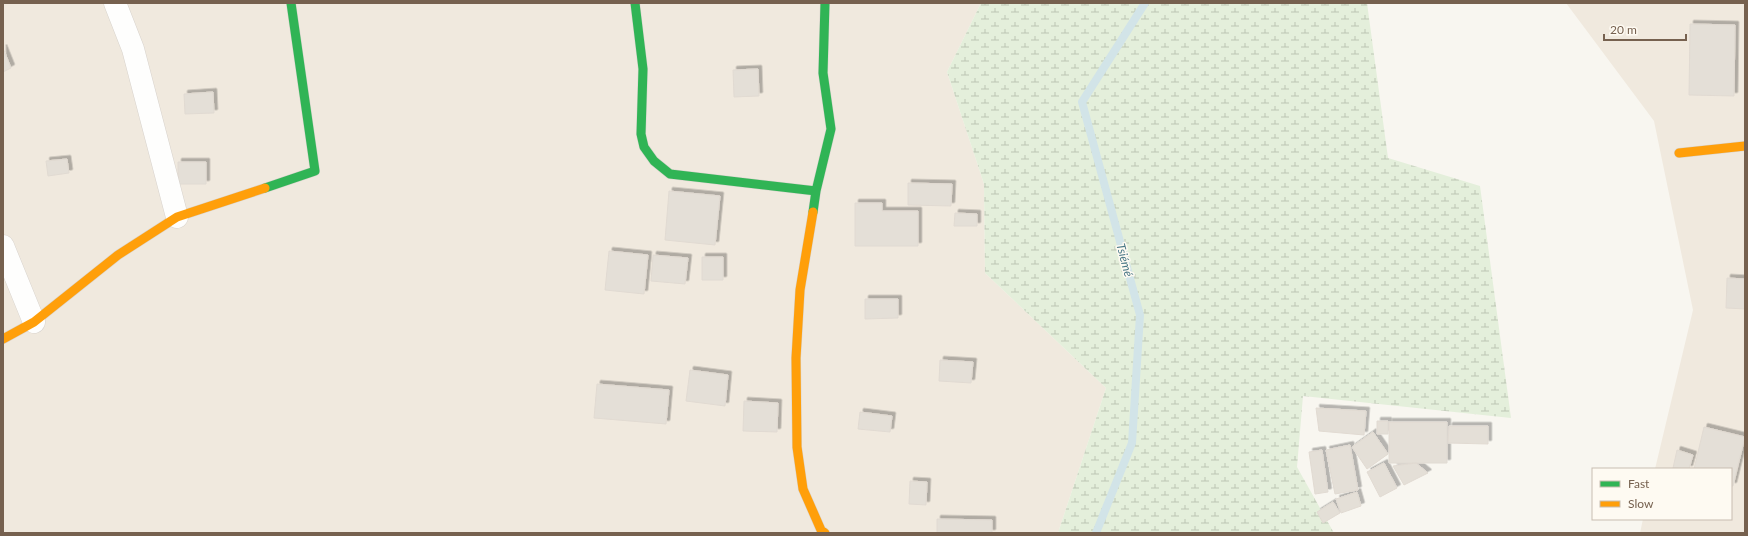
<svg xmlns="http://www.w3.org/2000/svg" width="1748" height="536" font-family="Lato,sans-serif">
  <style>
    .residential { fill: #f0e9de }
    .wetland { fill: url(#wetland-marsh) }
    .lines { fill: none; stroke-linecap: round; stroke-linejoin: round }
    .stream { stroke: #d2e4e8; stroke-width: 8 }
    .building { fill: #e4dfd7; stroke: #e1dad2; filter: url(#shadow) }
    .street-casing { stroke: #d8d3cd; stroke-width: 23 }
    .fast-casing { stroke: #d8d3cd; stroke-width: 10 }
    .slow-casing { stroke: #d8d3cd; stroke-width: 10 }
    .street { stroke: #fefefd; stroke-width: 22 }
    .fast { stroke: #30b455; stroke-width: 9 }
    .slow { stroke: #ff9f0a; stroke-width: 9 }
    .labels { text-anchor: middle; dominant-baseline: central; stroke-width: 3; stroke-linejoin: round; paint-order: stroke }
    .water-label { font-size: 12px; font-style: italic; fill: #4a7887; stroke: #fefaf2 }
  </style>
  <defs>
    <pattern id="wetland-marsh" width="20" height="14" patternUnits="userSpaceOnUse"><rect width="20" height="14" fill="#e4efdb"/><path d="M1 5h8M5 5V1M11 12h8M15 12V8" fill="none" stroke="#bdc5b4"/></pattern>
    <filter id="shadow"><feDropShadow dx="3.5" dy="-3.5" stdDeviation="0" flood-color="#0004"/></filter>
  </defs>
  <rect width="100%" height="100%" fill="#f8f6f0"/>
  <path class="residential" d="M3 3H981L947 72 984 184 985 273 1106 388 1058 533H3Z
    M1566 3H1745V533H1640L1643 519H1731V469H1655L1693 310 1654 121Z"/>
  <path class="wetland" d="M981 3H1367L1388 158 1480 186 1511 418 1303 396 1297 467 1334 533H1058L1106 388 985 273 984 184 947 72Z"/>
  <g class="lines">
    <path class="stream" d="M1096 533 1132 443 1140 315 1082 102 1145 3"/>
  </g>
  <path class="building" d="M1690 24 1735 25 1734 96 1689 95Z
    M3 48 11 68 3 72Z
    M758 69 759 96 734 97 733 70Z
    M213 92 214 113 185 114 184 94Z
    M67 159 69 173 48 176 46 161Z
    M178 162H206V184H178Z
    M908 183 952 184 951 206 908 205Z
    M669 191 720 196 715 245 665 240Z
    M855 203H882V211H918V246H855Z
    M955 213 977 214V226H954Z
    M609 251 648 255 644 294 605 290Z
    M653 255 688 258 685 284 651 281Z
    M702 257H723V280H702Z
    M1727 278 1745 279V309L1726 308Z
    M865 299H898V318L865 319Z
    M940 360 973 362 971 383 939 381Z
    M690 370 728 375 725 406 686 401Z
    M597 384 669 390 666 424 594 418Z
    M744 401 778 403 777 432 743 431Z
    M1316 408 1366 411 1364 435 1319 431Z
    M860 412 892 416 890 432 858 429Z
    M1377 421H1388V434H1377Z
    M1389 422H1447V463H1389Z
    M1449 426H1488V444L1448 443Z
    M1704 427 1745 437 1733 486H1731V469H1694Z
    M1373 432 1388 454 1367 469 1352 447Z
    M1350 445 1358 490 1335 494 1326 450Z
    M1322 450 1328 492 1315 494 1309 452Z
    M1677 450 1693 455 1689 469 1673 468Z
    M1384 463 1397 488 1380 497 1367 472Z
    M1416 463 1428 473 1404 485 1393 466Z
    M910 481 927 482 926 505 909 504Z
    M1357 492 1361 506 1341 513 1336 499Z
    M1333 502 1340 513 1323 523 1317 512Z
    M937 519 992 520V533H937Z"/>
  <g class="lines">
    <g class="street-casing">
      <path id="street" d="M115 3 133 49 177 217
        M3 246 34 322"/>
    </g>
    <g class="fast-casing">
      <path id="fast" d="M635 3 643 69 641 134 644 147 654 161 670 174 816 191
        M265 188 315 171 291 3
        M813 212 816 191 831 129 823 73 825 3"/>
    </g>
    <g class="slow-casing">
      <path id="slow" d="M1679 153 1745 146
        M813 212 800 290 796 358 797 447 803 489 821 530 825 533
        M3 339 34 322 118 255 177 217 265 188"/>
    </g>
    <use href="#street" class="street"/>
    <use href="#fast" class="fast"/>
    <use href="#slow" class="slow"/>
  </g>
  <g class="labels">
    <g class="water-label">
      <text transform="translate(1125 260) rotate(75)">Tsiémé</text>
    </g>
  </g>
  <rect width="1748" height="536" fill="none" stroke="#76614f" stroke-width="8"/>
  <rect x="1592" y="468" width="140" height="52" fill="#fefaf2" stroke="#c8bdb1"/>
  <rect x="1600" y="481" width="20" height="6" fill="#30b455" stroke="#c8bdb1"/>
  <text x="1628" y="488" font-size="12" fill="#76614f">Fast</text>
  <rect x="1600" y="501" width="20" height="6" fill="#ff9f0a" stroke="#c8bdb1"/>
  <text x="1628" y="508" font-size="12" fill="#76614f">Slow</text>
  <path d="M1604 34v6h82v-6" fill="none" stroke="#76614f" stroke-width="2"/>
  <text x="1610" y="34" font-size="12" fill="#76614f" stroke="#fefaf2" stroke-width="3" paint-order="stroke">20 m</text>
</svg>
